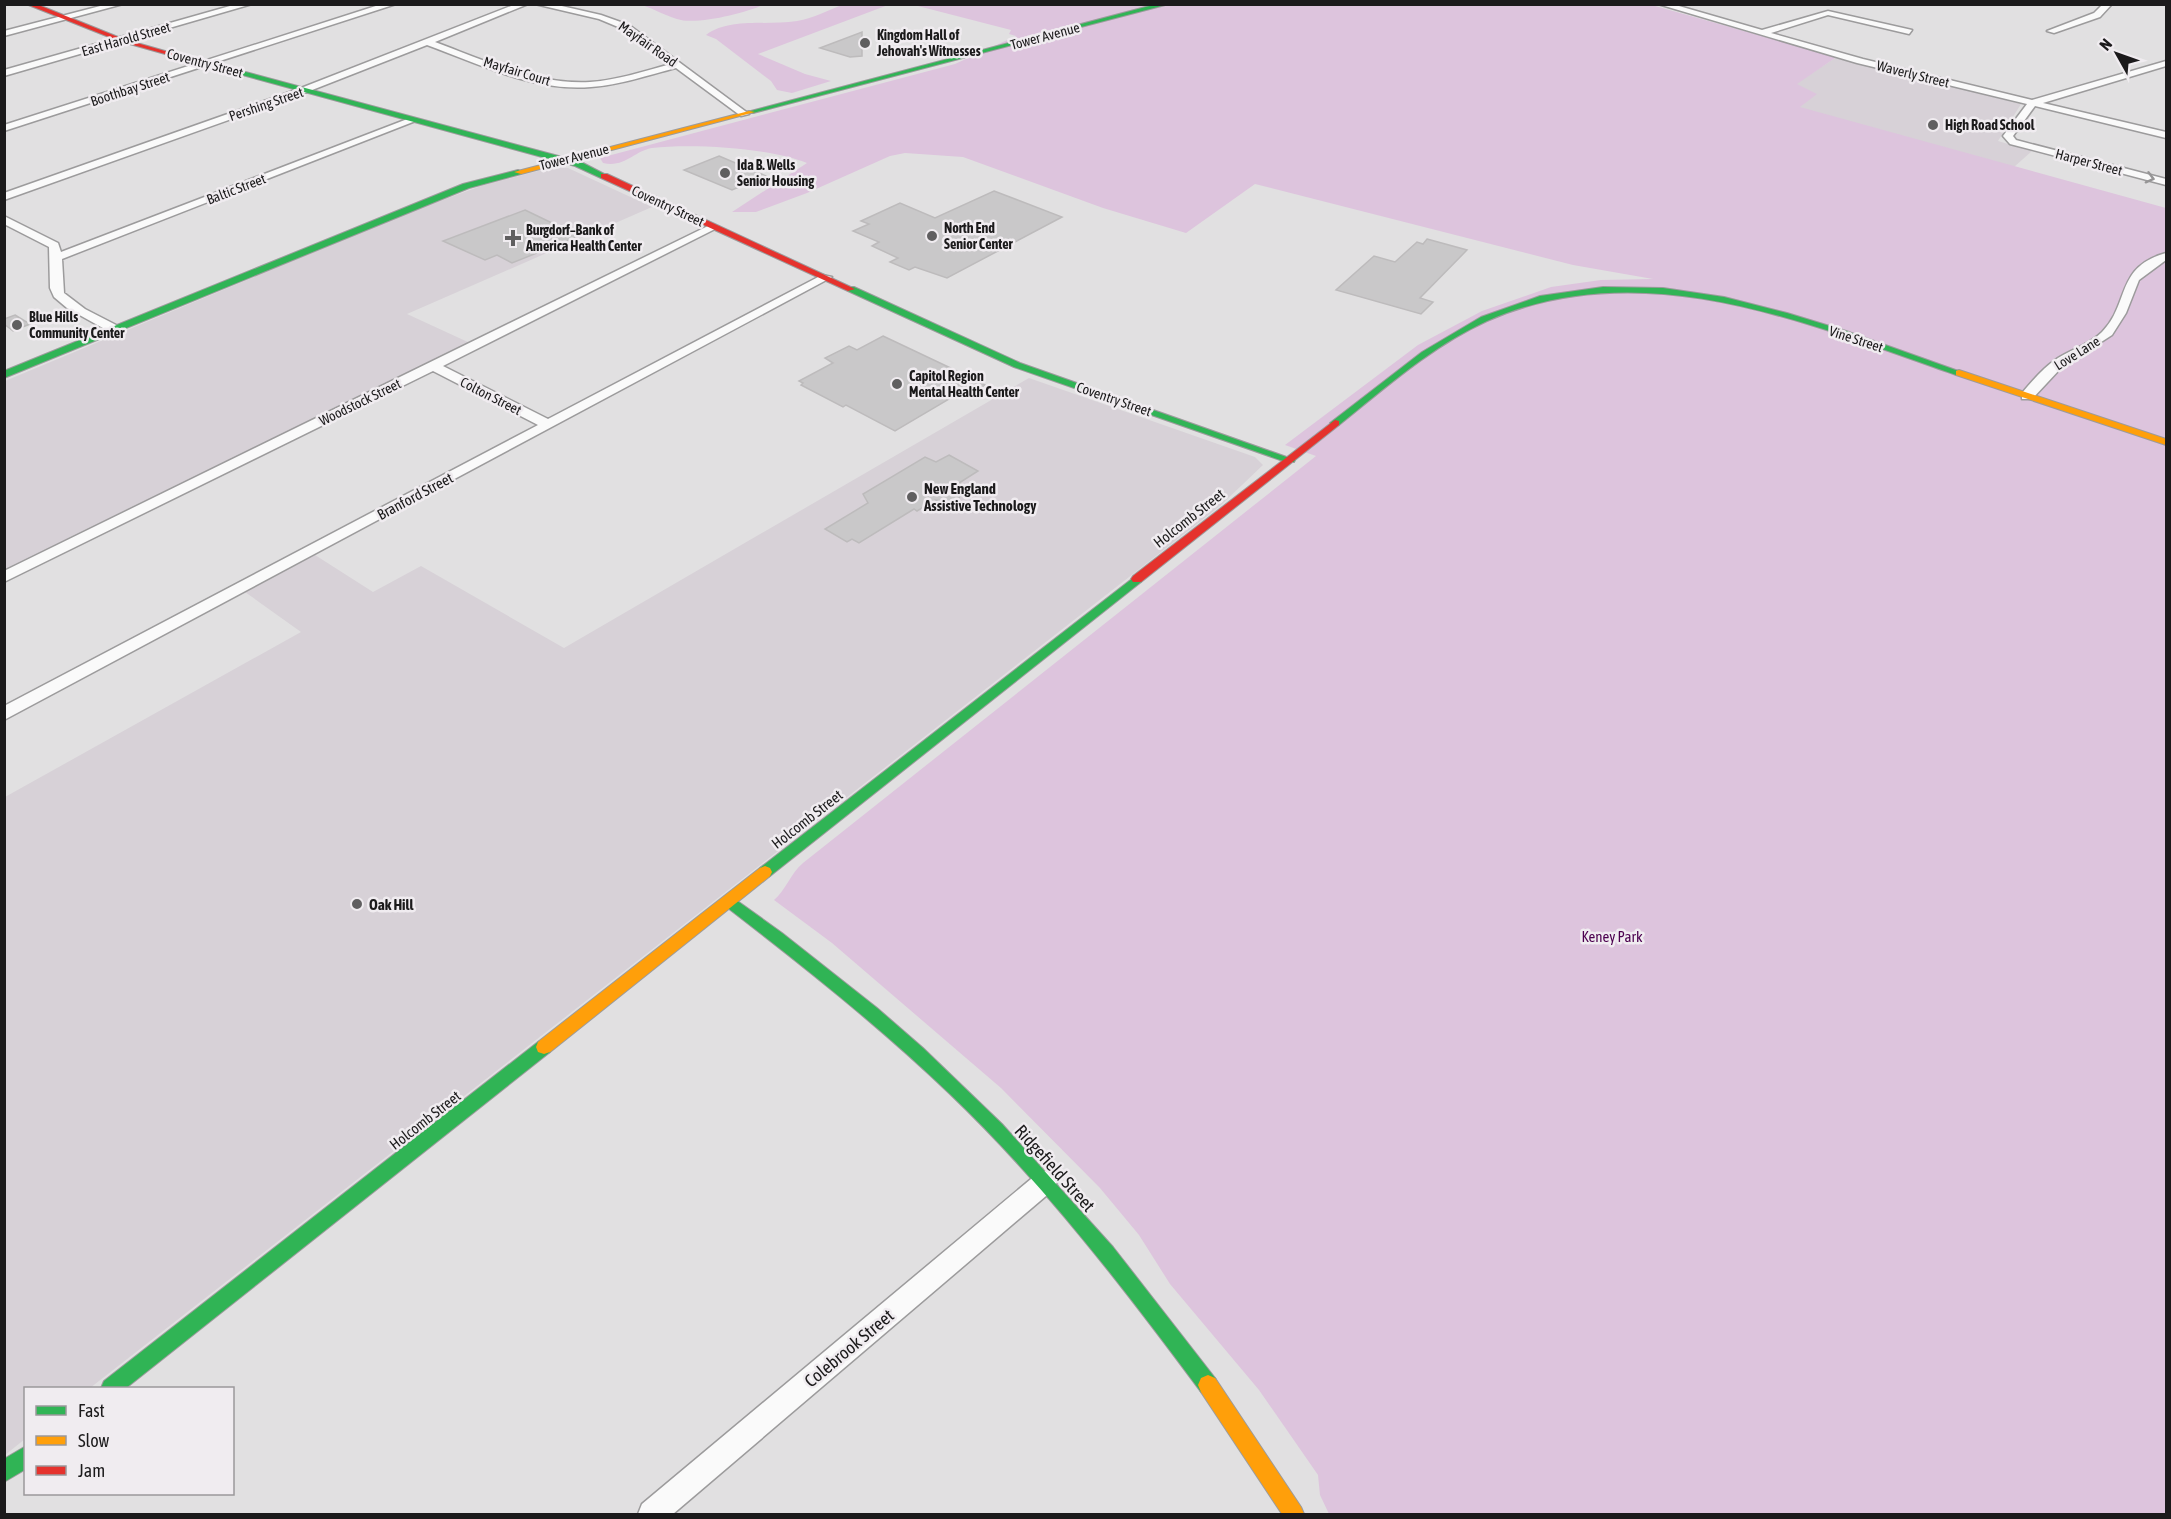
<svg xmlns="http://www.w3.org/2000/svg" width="2171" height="1519" font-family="'Asap Condensed',sans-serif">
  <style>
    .built { fill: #d7d1d7 }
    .green { fill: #ddc4dd }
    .building { fill: #c9c8c9; stroke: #bdbbbc; stroke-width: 1.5 }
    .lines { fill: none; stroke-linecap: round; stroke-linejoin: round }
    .street-casing { stroke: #9c9b9c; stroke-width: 3 }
    .fast-casing { stroke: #9c9b9c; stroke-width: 2 }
    .slow-casing { stroke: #9c9b9c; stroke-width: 2 }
    .jam-casing { stroke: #9c9b9c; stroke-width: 2 }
    .street { fill: #fafafa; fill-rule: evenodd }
    .fast { fill: #30b455; fill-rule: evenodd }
    .slow { fill: #ff9f0a; fill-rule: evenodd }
    .jam { fill: #e5322d; fill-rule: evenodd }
    .oneway { stroke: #969596 }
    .poi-dot { fill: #605f60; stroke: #f0ecf0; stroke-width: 2 }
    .labels { text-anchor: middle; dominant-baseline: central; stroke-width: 5; stroke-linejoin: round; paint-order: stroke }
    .far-poi-label { font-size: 14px; font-weight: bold; fill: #1b1a1b; stroke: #f0ecf0; text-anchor: start }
    .far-street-label { font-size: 14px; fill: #1b1a1b; stroke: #f0ecf0 }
    .poi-label { font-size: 15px; font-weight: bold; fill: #1b1a1b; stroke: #f0ecf0; text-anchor: start }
    .street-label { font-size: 15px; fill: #1b1a1b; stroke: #f0ecf0 }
    .park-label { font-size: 15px; fill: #4c004f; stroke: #f0ecf0 }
    .near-street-label { font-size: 18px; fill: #1b1a1b; stroke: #f0ecf0 }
  </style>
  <rect width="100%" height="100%" fill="#e1e0e1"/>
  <path class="built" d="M1835 58 2021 104 1998 141 2032 151 2014 167 1796 109 1791 87Z
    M553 167 568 168 652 207 407 314 470 343 5 571V381L410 212 481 186Z
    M1029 378 1255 457 1263 465 1220 506 90 1388H26L25 1439 5 1455V797L301 632 245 592 315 555 373 592 421 566 564 648Z"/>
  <path class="green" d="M845 4 888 5 758 54 805 74 831 81 792 93 777 90 771 81 716 39 706 35C730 17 769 26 797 21 814 18 828 10 845 4Z
    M1648 4 1833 56 1835 58 1797 84 1817 94 1800 107 2166 208V1514H1329L1320 1495 1318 1475 1259 1390 1170 1284 1139 1235 1100 1188 1001 1088 832 943 774 900C786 890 790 874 803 863L1316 456 1285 445 1418 345 1482 311 1551 287 1601 280 1653 279 1573 265 1255 184 1186 233 1103 208 963 157 905 153 890 156 807 193 756 212H732L807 163C771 148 692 143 652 148 634 151 625 168 603 163L600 158 955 64 1016 36 1009 34 1011 30 914 5Z
    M642 5H763C745 13 701 24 681 20 668 17 654 9 642 5Z"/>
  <path class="building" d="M862 32V56L850 57 820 48Z
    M719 156 766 176 732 190 684 170Z
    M994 191 1062 217 947 278 915 267 909 270 890 262 898 258 872 246 879 242 853 231 869 224 861 221 900 203 935 218Z
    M525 210 579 236 512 263 497 255 485 260 443 241Z
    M1427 239 1467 250 1420 298 1433 302 1421 314 1336 290 1374 256 1395 262 1417 242 1423 244Z
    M15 315 30 324 13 331 4 324V319Z
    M883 336 959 372 985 385 966 396 959 393 895 431 846 405 843 407 801 385 803 383 799 381 833 363 825 358 849 346 857 350Z
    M949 455 978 471 959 483 964 486 957 503 935 500 917 511 914 509 859 543 852 539 847 542 825 529 868 503 863 494 925 457 936 462Z"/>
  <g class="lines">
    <g class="street-casing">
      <path id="street" d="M108 4H123L4 36V31Z
        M237 4H252L4 76V70Z
        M382 4H396L4 131V125Z
        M516 4H528L435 42C484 60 536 85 590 82 618 80 644 71 671 64L623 29 599 19 535 4H553L601 15 629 25 749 114 741 116 676 68C648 75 620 85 591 87 534 92 479 64 427 45L307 92 4 200V193L301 88Z
        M1658 4H1672L1762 30 1828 11 1912 30 1909 34 1828 15 1771 33 1863 59 2032 100 2166 61V66L2043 103 2166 132V138L2035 106 2013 136 2016 140 2166 179V185L2010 144 2003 136 2027 104 1857 63Z
        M2103 4H2112L2100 17 2054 33 2047 31 2094 13Z
        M410 118 418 120 62 259 64 293 85 309 118 326V332H110L67 308 54 297 50 288 49 247 4 224V216L58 243 61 252Z
        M710 225 719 227 443 366 548 419 822 275 832 277 4 720V706L538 425 433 371 4 582V571Z
        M2166 253V260L2139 280 2126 313 2112 335 2061 368 2032 399H2022V393C2033 380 2044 367 2058 358 2073 349 2090 344 2102 332 2130 304 2115 267 2166 253Z
        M1045 1171 1053 1174 1057 1182 1053 1190 673 1514H638L642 1504 1037 1174Z"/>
    </g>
    <g class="fast-casing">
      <path id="fast" d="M1157 4H1169L753 113 747 112Z
        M197 59 581 162 608 176 601 178 575 166 195 62Z
        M518 170 522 172 521 174 469 188 4 378V371L463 184Z
        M848 287H854L1020 363 1295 460 1294 462H1286L1014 367 848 291Z
        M1603 287 1663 288 1724 297 1787 313 1846 331 1964 373 1956 375C1806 323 1643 252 1487 321 1432 346 1385 388 1339 425H1331L1330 423 1422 352 1481 317 1540 296Z
        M1137 575 1143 579 1141 582 770 876 765 878 760 876 758 872 760 868Z
        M729 895 782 933 877 1008 923 1048 1002 1124 1113 1247 1215 1378 1218 1385 1215 1392 1208 1395 1201 1392C1124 1288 1044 1184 950 1094 879 1026 802 965 724 905L722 901 724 897Z
        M544 1040 550 1042 552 1047 550 1052 126 1388H101L104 1381 538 1042Z
        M26 1446V1469L4 1482V1459Z"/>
    </g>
    <g class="slow-casing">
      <path id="slow" d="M749 111 755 112 521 174 514 172Z
        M1959 370 2166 439V445L1956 375V371Z
        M765 866 770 868 772 872 770 876 550 1052 544 1054 538 1052 536 1047 538 1042 760 868Z
        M1208 1375 1215 1378 1301 1507 1304 1514H1282L1201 1392 1198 1385 1201 1378Z"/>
    </g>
    <g class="jam-casing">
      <path id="jam" d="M26 4H36L123 39 200 61 197 63 119 41Z
        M601 174H607L855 289 848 291 601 178Z
        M1335 420 1339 421V425L1141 582H1133L1131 579 1133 576Z"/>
    </g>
    <use href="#street" class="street"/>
    <use href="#fast" class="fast"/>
    <use href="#slow" class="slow"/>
    <use href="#jam" class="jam"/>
  </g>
  <defs><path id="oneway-chevron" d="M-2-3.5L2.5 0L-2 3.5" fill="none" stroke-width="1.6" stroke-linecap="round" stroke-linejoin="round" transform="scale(1.5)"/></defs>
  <use class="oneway" href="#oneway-chevron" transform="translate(2150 178) rotate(15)"/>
  <g class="poi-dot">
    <circle cx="865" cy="43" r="6"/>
    <circle cx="1933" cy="125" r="6"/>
    <circle cx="725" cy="173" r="6"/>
    <circle cx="932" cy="236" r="6"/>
    <path d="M510 229h6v6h6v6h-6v6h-6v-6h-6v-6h6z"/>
    <circle cx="17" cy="325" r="6"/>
    <circle cx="897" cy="384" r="6"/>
    <circle cx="912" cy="497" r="6"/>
    <circle cx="357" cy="904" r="6"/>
  </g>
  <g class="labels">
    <g class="far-poi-label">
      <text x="877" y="35">Kingdom Hall of<tspan x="877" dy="16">Jehovah's Witnesses</tspan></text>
      <text x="1945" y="125">High Road School</text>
      <text x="737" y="165">Ida B. Wells<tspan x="737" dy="16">Senior Housing</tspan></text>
      <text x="944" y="228">North End<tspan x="944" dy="16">Senior Center</tspan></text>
      <text x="526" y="230">Burgdorf–Bank of<tspan x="526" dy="16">America Health Center</tspan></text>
      <text x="29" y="317">Blue Hills<tspan x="29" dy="16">Community Center</tspan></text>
      <text x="909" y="376">Capitol Region<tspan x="909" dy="16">Mental Health Center</tspan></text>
    </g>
    <g class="far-street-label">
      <text transform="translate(1045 36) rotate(-15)">Tower Avenue</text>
      <text transform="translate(126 39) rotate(-16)">East Harold Street</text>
      <text transform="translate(648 44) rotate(35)">Mayfair Road</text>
      <text transform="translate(205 63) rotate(15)">Coventry Street</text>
      <text transform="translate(517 71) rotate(17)">Mayfair Court</text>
      <text transform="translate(1913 74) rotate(14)">Waverly Street</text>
      <text transform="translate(130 89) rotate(-18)">Boothbay Street</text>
      <text transform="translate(266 104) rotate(-19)">Pershing Street</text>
      <text transform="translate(574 157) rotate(-14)">Tower Avenue</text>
      <text transform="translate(2089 162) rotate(15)">Harper Street</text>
      <text transform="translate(236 189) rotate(-21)">Baltic Street</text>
      <text transform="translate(668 206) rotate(25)">Coventry Street</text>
      <text transform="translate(1856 339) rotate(18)">Vine Street</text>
      <text transform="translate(2077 353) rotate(-32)">Love Lane</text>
      <text transform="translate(491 396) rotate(27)">Colton Street</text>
      <text transform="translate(1114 399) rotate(19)">Coventry Street</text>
      <text transform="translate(360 402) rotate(-26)">Woodstock Street</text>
    </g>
    <g class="poi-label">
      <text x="924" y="488">New England<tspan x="924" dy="17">Assistive Technology</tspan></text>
      <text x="369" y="904">Oak Hill</text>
    </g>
    <g class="street-label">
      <text transform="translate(415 496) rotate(-28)">Branford Street</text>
      <text transform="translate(1189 518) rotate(-38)">Holcomb Street</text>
      <text transform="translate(807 819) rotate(-38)">Holcomb Street</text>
      <text transform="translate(425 1120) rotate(-38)">Holcomb Street</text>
    </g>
    <g class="park-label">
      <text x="1612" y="936">Keney Park</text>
    </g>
    <g class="near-street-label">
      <text transform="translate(1055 1168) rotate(48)">Ridgefield Street</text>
      <text transform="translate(849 1348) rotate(-40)">Colebrook Street</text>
    </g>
  </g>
  <rect width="2171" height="1519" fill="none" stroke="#1b1a1b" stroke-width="12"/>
  <rect x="24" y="1387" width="210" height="108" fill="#f0ecf0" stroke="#9b989b" stroke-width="1.5"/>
  <rect x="36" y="1406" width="30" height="9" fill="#30b455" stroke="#9b989b" stroke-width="1.5"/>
  <text x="78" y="1417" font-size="18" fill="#1b1a1b">Fast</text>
  <rect x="36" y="1436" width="30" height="9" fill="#ff9f0a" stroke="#9b989b" stroke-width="1.5"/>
  <text x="78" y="1447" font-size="18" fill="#1b1a1b">Slow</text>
  <rect x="36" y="1466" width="30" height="9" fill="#e5322d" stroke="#9b989b" stroke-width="1.5"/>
  <text x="78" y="1477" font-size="18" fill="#1b1a1b">Jam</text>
  <g transform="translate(2117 54) rotate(310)" stroke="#f0ecf0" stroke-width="4.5" paint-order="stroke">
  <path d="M0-4.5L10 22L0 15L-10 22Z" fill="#1b1a1b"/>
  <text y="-9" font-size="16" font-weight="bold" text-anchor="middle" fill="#1b1a1b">N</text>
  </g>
</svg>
